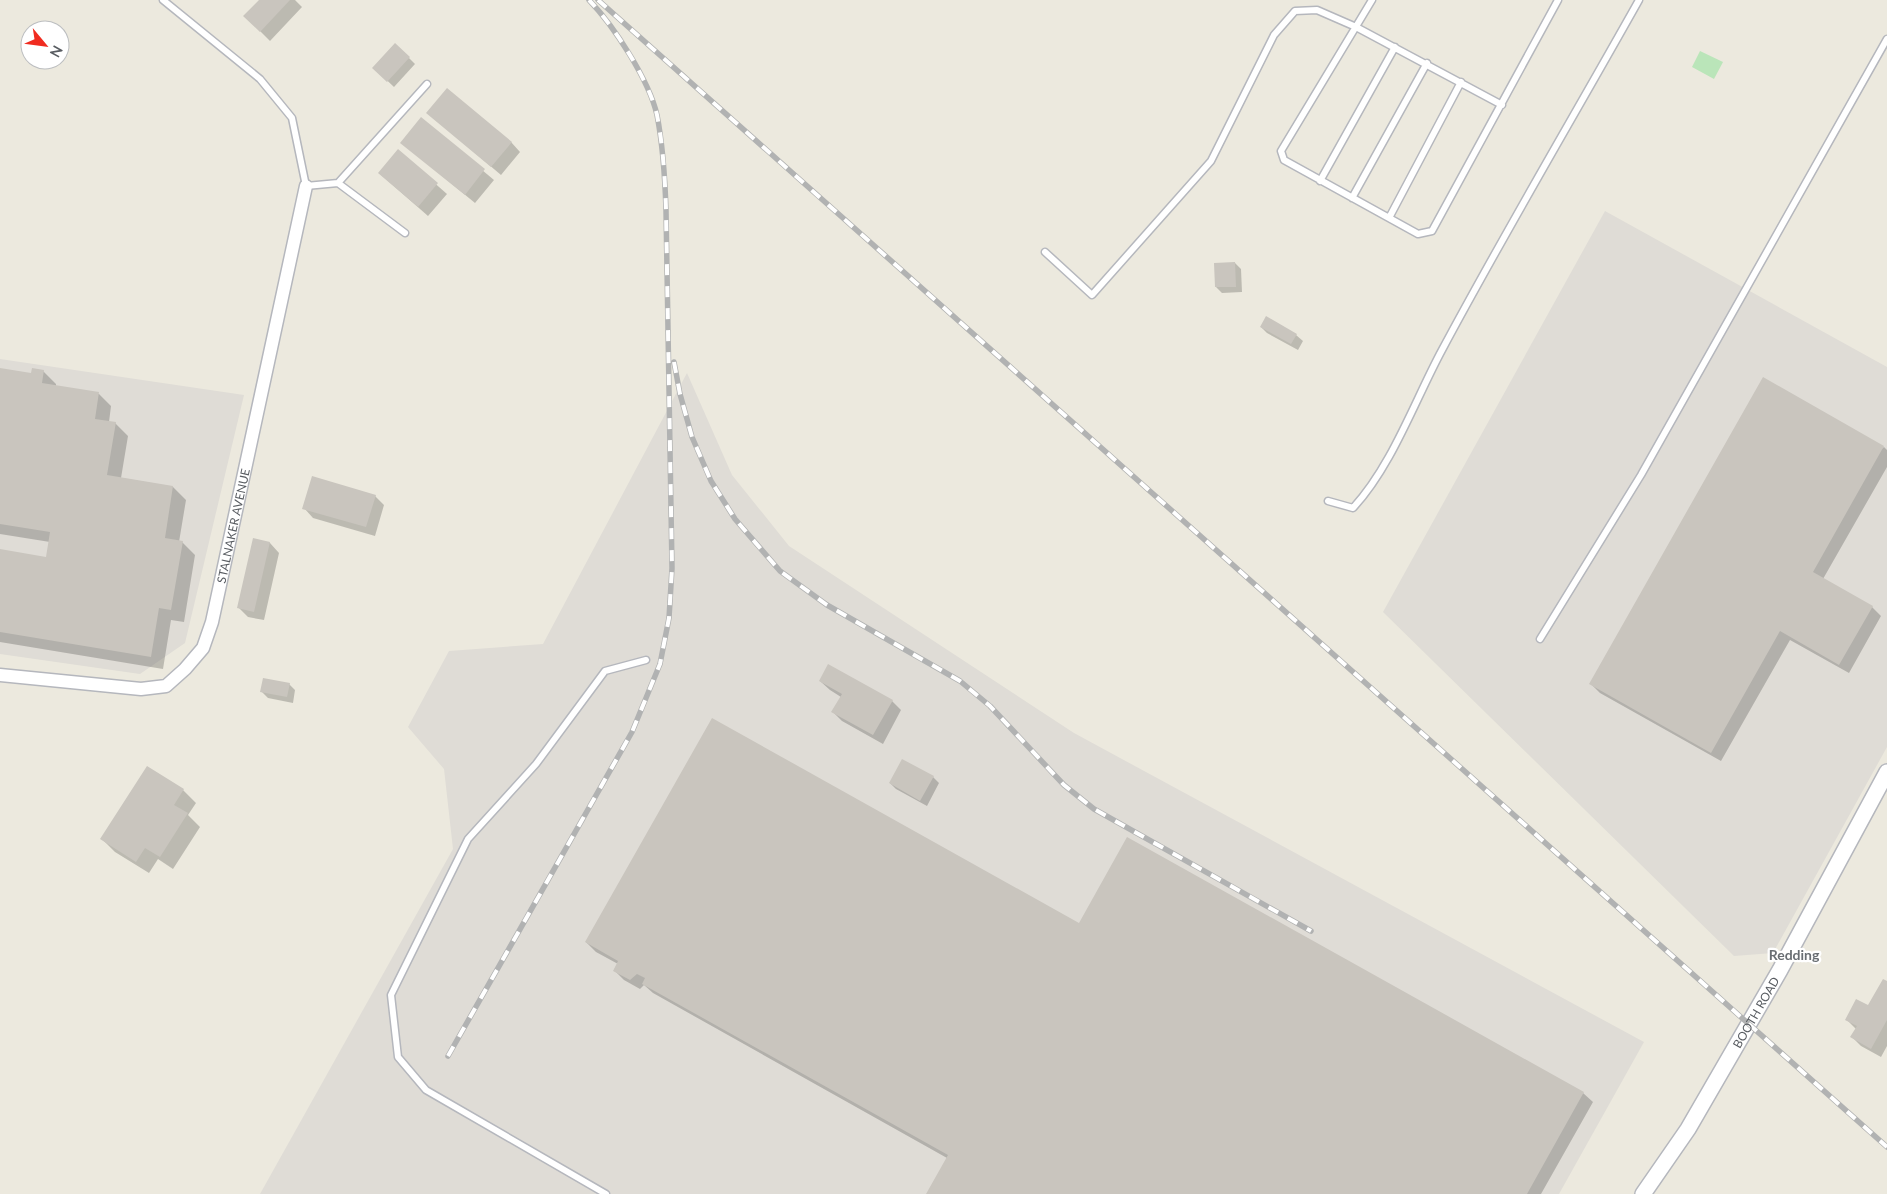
<svg xmlns="http://www.w3.org/2000/svg" width="1887" height="1194" font-family="Lato,sans-serif">
  <style>
    .industrial { fill: #dfdcd6 }
    .green { fill: #bae5b9 }
    .shadow { fill: #0003 }
    .building { fill: #c9c5be }
    .lines { fill: none; stroke-linecap: round; stroke-linejoin: round }
    .service-casing { stroke: #b5b7bd; stroke-width: 9 }
    .minor-casing { stroke: #b5b7bd; stroke-width: 15 }
    .tertiary-casing { stroke: #b5b7bd; stroke-width: 18 }
    .service { stroke: #fff; stroke-width: 6 }
    .minor { stroke: #fff; stroke-width: 12 }
    .tertiary { stroke: #fff; stroke-width: 15 }
    .rail-casing { stroke: #b1b2b2; stroke-width: 5.5 }
    .rail { stroke: #fff; stroke-width: 4; stroke-dasharray: 11; stroke-linecap: butt }
    .labels { text-anchor: middle; dominant-baseline: central; stroke-width: 4.5; stroke-linejoin: round; paint-order: stroke }
    .street-label { font-size: 12px; fill: #585c61; stroke: #fff }
    .neighbourhood-label { font-size: 14px; font-weight: bold; fill: #696e73; stroke: #fff }
  </style>
  <rect width="100%" height="100%" fill="#ece9de"/>
  <path class="industrial" d="M1605 211 1887 367V747L1773 953 1734 956 1383 612Z
    M0 359 244 395 185 643 140 674 0 654Z
    M687 373 732 475 789 546 1074 733 1644 1042 1559 1194H260L453 849 444 769 408 727 449 651 543 644Z"/>
  <path class="green" d="M1700 51 1723 62 1714 79 1692 67Z"/>
  <path class="shadow" d="M260 0H295L302 7 270 41 245 16Z
    M395 44 415 64 394 87 374 68Z
    M428 113 511 142 520 152 501 175Z
    M421 119 494 180 475 203 402 143Z
    M398 151 447 194 428 216 379 173Z
    M1235 263 1241 269 1242 292 1222 293 1216 287Z
    M1261 327 1296 335 1303 341 1298 350 1267 333Z
    M0 369 32 374 43 371 56 384V387L99 394 111 406 109 422 115 423 128 436 121 478 173 487 186 500 179 542H182L195 555 184 622 171 620 163 669 0 642V550L47 558 50 542 0 534Z
    M1884 447 1887 450V467L1823 579 1872 607 1881 616 1849 673 1790 640 1721 761 1600 693 1590 683Z
    M375 496 384 505 375 536 313 518 304 508Z
    M254 539 270 543 279 553 264 620 248 617 238 607Z
    M820 681 892 701 901 710 883 744 842 721 833 712 841 697 830 690Z
    M289 684 295 690 293 703 268 698 262 692Z
    M933 777 939 783 927 806 896 789 890 783Z
    M183 790 196 803 188 815 200 827 173 869 158 859 149 873 115 852 102 839Z
    M1080 925 1583 1093 1593 1102 1541 1194H928L947 1158 653 993 644 985 640 989 624 980 614 970 618 964 596 952 586 942Z
    M1887 983V1046L1881 1057 1861 1046 1852 1037 1856 1029 1846 1019 1869 1007Z"/>
  <path class="building" d="M259 0H290L260 32 243 16Z
    M395 43 410 57 387 82 372 68Z
    M447 88 512 142 491 167 426 113Z
    M421 117 485 169 465 195 400 143Z
    M398 149 438 183 418 207 378 173Z
    M1235 262 1236 287H1215L1214 263Z
    M1266 316 1297 334 1291 344 1260 327Z
    M0 368 31 373 32 368 44 370 42 383 99 392 95 419 116 422 107 475 173 486 165 538 183 541 171 610 159 608 151 657 0 632V549L46 557 50 532 0 524Z
    M1763 377 1884 446 1813 572 1873 606 1839 665 1780 631 1711 753 1589 684Z
    M312 476 376 495 366 527 302 509Z
    M253 538 270 542 254 612 237 608Z
    M828 664 893 700 873 735 831 712 842 694 819 681Z
    M263 678 290 683 287 697 260 692Z
    M712 718 1079 923 1127 837 1584 1092 1527 1194H926L948 1155 642 984 645 978 637 974 630 980 613 971 618 961 585 942Z
    M902 759 934 776 920 801 889 783Z
    M147 766 184 789 174 805 188 813 160 857 145 848 136 862 100 839Z
    M1883 979 1887 981V1020L1871 1049 1850 1037 1857 1026 1845 1020 1856 999 1868 1005Z"/>
  <g class="lines">
    <g class="service-casing">
      <path id="service" d="M163 0 260 79 292 118 306 186 338 183
        M1372 0 1281 151 1284 160 1418 234 1432 231 1558 0
        M1320 181 1395 47
        M1352 198 1427 63
        M1389 218 1461 82
        M405 233 338 183 427 84
        M1045 252 1092 295 1211 161 1274 35 1295 11 1317 10 1356 27 1502 105
        M1328 501 1353 508C1392 466 1415 400 1442 350 1505 232 1574 116 1639 0
        M1540 639 1641 475 1887 39
        M606 1194 426 1090 398 1057 391 995 468 839 536 764 605 671 646 660"/>
    </g>
    <g class="minor-casing">
      <g id="minor">
        <path id="s1" d="M0 675 141 689 166 686 185 669 203 648 212 622 306 186"/>
      </g>
    </g>
    <g class="tertiary-casing">
      <g id="tertiary">
        <path id="s2" d="M1643 1194 1688 1129 1780 970 1887 772"/>
      </g>
    </g>
    <use href="#service" class="service"/>
    <use href="#minor" class="minor"/>
    <use href="#tertiary" class="tertiary"/>
    <g class="rail-casing">
      <path id="rail" d="M598 0 1887 1147
        M674 362 680 394 692 437 711 481 735 519 780 571 827 605 960 681 990 706 1064 785 1094 809 1311 931
        M448 1056 632 732 660 664 669 618 672 568 666 210C665 178 663 146 657 115 649 80 614 26 589 0"/>
    </g>
    <use href="#rail" class="rail"/>
  </g>
  <g class="labels">
    <g class="street-label">
      <text stroke="none"><textPath href="#s1" startOffset="346">STALNAKER AVENUE</textPath></text>
      <text stroke="none"><textPath href="#s2" startOffset="214">BOOTH ROAD</textPath></text>
    </g>
    <g class="neighbourhood-label">
      <text x="1794" y="954">Redding</text>
    </g>
  </g>
  <g transform="translate(45 45) rotate(119)"><circle r="24" fill="#ffffff" stroke="#bcbec0"/>
  <path d="M0-4L9 19L0 12L-9 19Z" fill="#f02c20"/>
  <text y="-8" font-size="14" font-weight="bold" text-anchor="middle" fill="#585c61">N</text>
  </g>
</svg>
